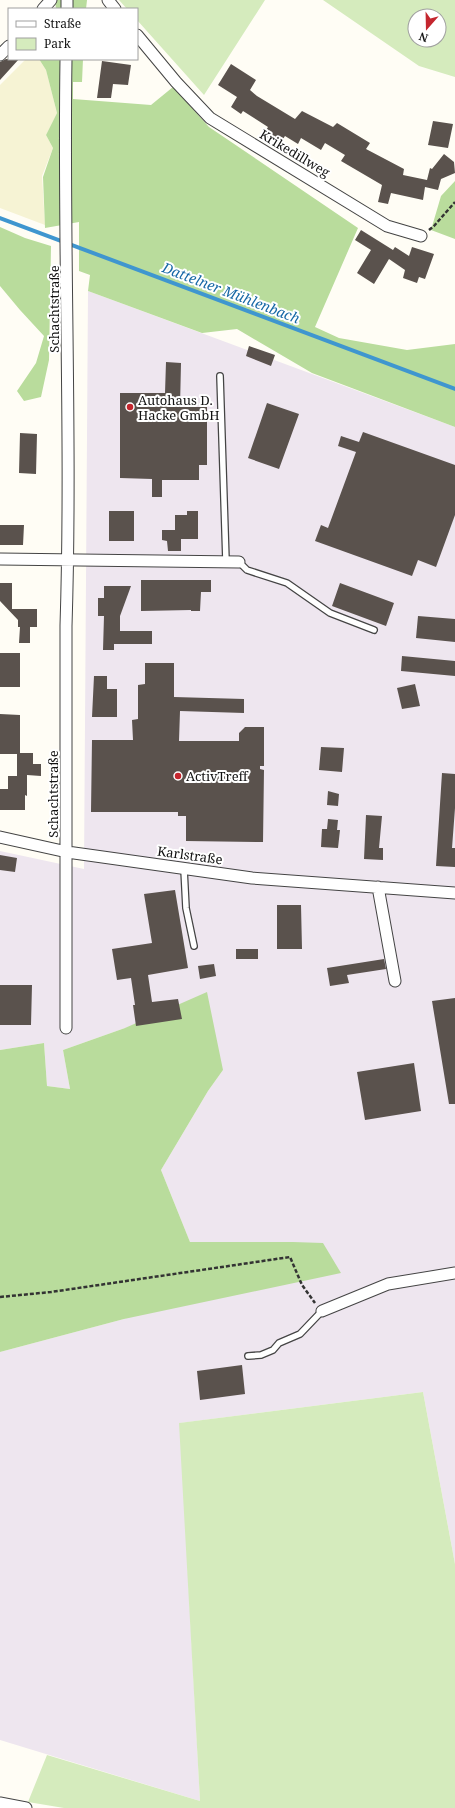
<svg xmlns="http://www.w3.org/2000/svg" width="455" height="1808" font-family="'Noto Serif',serif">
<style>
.industrial{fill:#eee6ef}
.farmland{fill:#f6f3d4}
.green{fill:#d5ebbd;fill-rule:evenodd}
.forest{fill:#b9dc9c}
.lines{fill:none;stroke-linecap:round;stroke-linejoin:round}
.stream{stroke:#3f96cf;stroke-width:4}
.building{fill:#5a524d}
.lane-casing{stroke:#444;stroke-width:8}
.street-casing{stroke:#444;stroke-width:13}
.path{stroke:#333;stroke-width:2.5;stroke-dasharray:4 2;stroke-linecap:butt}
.lane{stroke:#fff;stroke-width:5.5}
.street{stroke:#fff;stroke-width:11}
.poi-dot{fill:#c4262e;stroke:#fff;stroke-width:1.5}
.labels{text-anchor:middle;stroke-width:4;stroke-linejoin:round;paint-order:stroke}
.street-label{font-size:13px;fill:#111;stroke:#fff}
.poi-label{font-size:13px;fill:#111;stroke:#fff;text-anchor:start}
.water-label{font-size:14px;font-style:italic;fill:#1768a6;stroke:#fff}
</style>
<rect width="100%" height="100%" fill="#fffdf5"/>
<path class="industrial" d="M 88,291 L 455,427 L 455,1564 L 423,1392 L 180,1423 L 200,1801 L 0,1740 L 0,1352 L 124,1319 L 293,1242 L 190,1242 L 161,1170 L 208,1091 L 223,1070 L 125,1028 L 63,1050 L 70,1089 L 47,1086 L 44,1043 L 0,1050 L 0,851 L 84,869 Z"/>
<path class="farmland" d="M 26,59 L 39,59 L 46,70 L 57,113 L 46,135 L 53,148 L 42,176 L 45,225 L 0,208 L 0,85 Z"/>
<path class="green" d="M 119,0 L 265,0 L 204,95 L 137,20 L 137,9 L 127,9 Z
M 323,0 L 455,0 L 455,77 L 419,66 ZM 415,16 L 439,16 L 439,40 L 415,40 Z
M 423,1392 L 455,1564 L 455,1808 L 64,1808 L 28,1802 L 47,1755 L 200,1801 L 179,1423 Z"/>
<path class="forest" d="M 55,0 L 87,0 L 86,9 L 56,9 Z
M 39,59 L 83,59 L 82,82 L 73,82 L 73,99 L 151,105 L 173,87 L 209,127 L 358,228 L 315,327 L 339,338 L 407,350 L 455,344 L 455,427 L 312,373 L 237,329 L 202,333 L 88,291 L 90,275 L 79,271 L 79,222 L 45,228 L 43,177 L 53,148 L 46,135 L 57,113 L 46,70 Z
M 455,181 L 455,239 L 431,230 L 441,196 Z
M 0,227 L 25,238 L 51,246 L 49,360 L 41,397 L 24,401 L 17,391 L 36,363 L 44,336 L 20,310 L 0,286 Z
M 207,992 L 223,1070 L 208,1091 L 161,1170 L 190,1242 L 293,1242 L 323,1243 L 341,1273 L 124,1319 L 0,1352 L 0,1050 L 44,1043 L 47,1086 L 70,1089 L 63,1050 L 125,1028 Z"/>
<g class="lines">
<path class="stream" d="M 0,218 L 455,389"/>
</g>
<path class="building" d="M 6,59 L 19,59 L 0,80 L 0,62 Z
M 102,61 L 131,65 L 128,85 L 113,84 L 111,98 L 97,98 Z
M 231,64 L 256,80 L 250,90 L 257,96 L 295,119 L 302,111 L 333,127 L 337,123 L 370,143 L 366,149 L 404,169 L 403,175 L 427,180 L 430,168 L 432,169 L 444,154 L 454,162 L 455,173 L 441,179 L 438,190 L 425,187 L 423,200 L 391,193 L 388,204 L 378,202 L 382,185 L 341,161 L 345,155 L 325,143 L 321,150 L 301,138 L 298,144 L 285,136 L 279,145 L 263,135 L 268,127 L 243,111 L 241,114 L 231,107 L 237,97 L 218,85 Z
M 433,121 L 453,124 L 448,148 L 428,145 Z
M 361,230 L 393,250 L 395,247 L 409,256 L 412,247 L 434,254 L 425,279 L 419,277 L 417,283 L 403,278 L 405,270 L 389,259 L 374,284 L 357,273 L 371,250 L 355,240 Z
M 249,346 L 275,355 L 271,366 L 246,356 Z
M 166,362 L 181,363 L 180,407 L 207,407 L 207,465 L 199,465 L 199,480 L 162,480 L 162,497 L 152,497 L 152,479 L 120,478 L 120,393 L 165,393 Z
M 267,403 L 299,414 L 279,469 L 248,458 Z
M 363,432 L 455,465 L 455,515 L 436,567 L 418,560 L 412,576 L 315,541 L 321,525 L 328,528 L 356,452 L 338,446 L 341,436 L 359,442 Z
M 20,433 L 37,434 L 36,474 L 19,473 Z
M 109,511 L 134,511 L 134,541 L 109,541 Z
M 187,511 L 198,511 L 198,539 L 181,539 L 181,551 L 168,551 L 167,541 L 162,540 L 162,530 L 175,530 L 175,515 L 187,515 Z
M 0,525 L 24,525 L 23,545 L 0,545 Z
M 141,580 L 211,580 L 211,592 L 201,592 L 200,611 L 191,611 L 191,610 L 141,611 Z
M 0,583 L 12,583 L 12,609 L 37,609 L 37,627 L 30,627 L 30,643 L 19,643 L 20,627 L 18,627 L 18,620 L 0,601 Z
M 340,583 L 394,603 L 386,626 L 332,606 Z
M 104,586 L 131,586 L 120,616 L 120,631 L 152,631 L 152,644 L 114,644 L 114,650 L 103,650 L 104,616 L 98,616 L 98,598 L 104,598 Z
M 418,616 L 455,619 L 455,642 L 416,638 Z
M 0,653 L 20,653 L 20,687 L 0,687 Z
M 402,656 L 455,661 L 455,676 L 401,671 Z
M 145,663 L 174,663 L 174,697 L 244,699 L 244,713 L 180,711 L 179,741 L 239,741 L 239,733 L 245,727 L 264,727 L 264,766 L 260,766 L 260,769 L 264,770 L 263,842 L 186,841 L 186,816 L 178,816 L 178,812 L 91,812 L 92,740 L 133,740 L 132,720 L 138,719 L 138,685 L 145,684 Z
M 94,676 L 107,676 L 107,689 L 117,689 L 117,717 L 92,717 Z
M 415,684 L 420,706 L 402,709 L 397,688 Z
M 0,714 L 20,715 L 20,753 L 33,753 L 33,764 L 41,764 L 41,776 L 27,775 L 27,796 L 25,795 L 25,810 L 0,810 L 0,789 L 8,789 L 8,776 L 17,776 L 17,754 L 0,754 Z
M 321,747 L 344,748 L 342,772 L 319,770 Z
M 442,773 L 455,774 L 455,808 L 452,848 L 455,848 L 455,867 L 436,866 Z
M 328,791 L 339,794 L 338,806 L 327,805 Z
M 366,815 L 382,816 L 379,848 L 383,848 L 383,860 L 364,859 Z
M 328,819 L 338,820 L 337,830 L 340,830 L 338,848 L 321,847 L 322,829 L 327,829 Z
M 0,855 L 17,858 L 15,872 L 0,870 Z
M 175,890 L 188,968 L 148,975 L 152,1002 L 178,999 L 182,1019 L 136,1026 L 133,1005 L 135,1005 L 131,978 L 117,980 L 112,949 L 152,943 L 144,894 Z
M 277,905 L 301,905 L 302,949 L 277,949 Z
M 236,949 L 258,949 L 258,959 L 236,959 Z
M 384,959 L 386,969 L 347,975 L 349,983 L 330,986 L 327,968 Z
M 214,964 L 216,976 L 200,979 L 198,966 Z
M 0,985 L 32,985 L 31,1025 L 0,1025 Z
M 455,998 L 455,1104 L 449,1104 L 432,1001 Z
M 414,1063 L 421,1111 L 365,1120 L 357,1072 Z
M 242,1365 L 245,1394 L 200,1400 L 197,1371 Z"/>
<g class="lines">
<defs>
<path id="lane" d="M 220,376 L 226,561
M 239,562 L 247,570 L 287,583 L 330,613 L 374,630
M 184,869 L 186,908 L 194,946
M 248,1356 L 261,1355 L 273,1350 L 279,1343 L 300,1334 L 322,1311"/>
<path id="street" d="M 108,0 L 115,9
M 43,9 L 51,0
M 67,9 L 67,0
M 137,35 L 176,82 L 210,118 L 387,226 L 421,236
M 0,55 L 9,46
M 0,559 L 239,562
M 0,837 L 67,852 L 252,878 L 455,893
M 378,887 L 395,981
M 66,1028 L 66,626 C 72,437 63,248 66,59
M 322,1311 L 388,1284 L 455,1273
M 0,1803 L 26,1808"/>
</defs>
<use href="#lane" class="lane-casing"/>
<use href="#street" class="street-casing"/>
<path class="path" d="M 429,230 L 434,226 L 455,202
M 0,1297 L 51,1292 L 290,1257 L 302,1285 L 315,1303"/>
<use href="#lane" class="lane"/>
<use href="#street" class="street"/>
</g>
<g class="poi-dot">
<circle cx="130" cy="407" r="4"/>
<circle cx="178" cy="776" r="4"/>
</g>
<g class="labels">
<g class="street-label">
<text transform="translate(295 153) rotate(31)" y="5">Krikedillweg</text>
<text transform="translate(54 309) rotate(-90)" y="5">Schachtstraße</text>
<text transform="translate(53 794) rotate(-90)" y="5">Schachtstraße</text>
<text transform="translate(190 855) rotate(8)" y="5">Karlstraße</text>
</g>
<g class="poi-label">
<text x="138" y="405">Autohaus D.<tspan x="138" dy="15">Hacke GmbH</tspan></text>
<text x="186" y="781">ActivTreff</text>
</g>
<g class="water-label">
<text transform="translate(231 293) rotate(21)" y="5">Dattelner Mühlenbach</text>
</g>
</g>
<rect x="8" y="8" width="130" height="52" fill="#ffffff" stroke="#a0a0a0"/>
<rect x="16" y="21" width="20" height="6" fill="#ffffff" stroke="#a0a0a0"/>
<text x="44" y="28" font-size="12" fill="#111111">Straße</text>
<rect x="16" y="38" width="20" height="12" fill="#d5ebbd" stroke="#a0a0a0"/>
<text x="44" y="48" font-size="12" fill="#111111">Park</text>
<g transform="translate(427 28) rotate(200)"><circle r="19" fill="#ffffff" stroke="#a0a0a0"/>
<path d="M0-3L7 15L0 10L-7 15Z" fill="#c4262e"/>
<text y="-6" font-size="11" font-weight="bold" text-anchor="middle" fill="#111111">N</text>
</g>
</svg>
